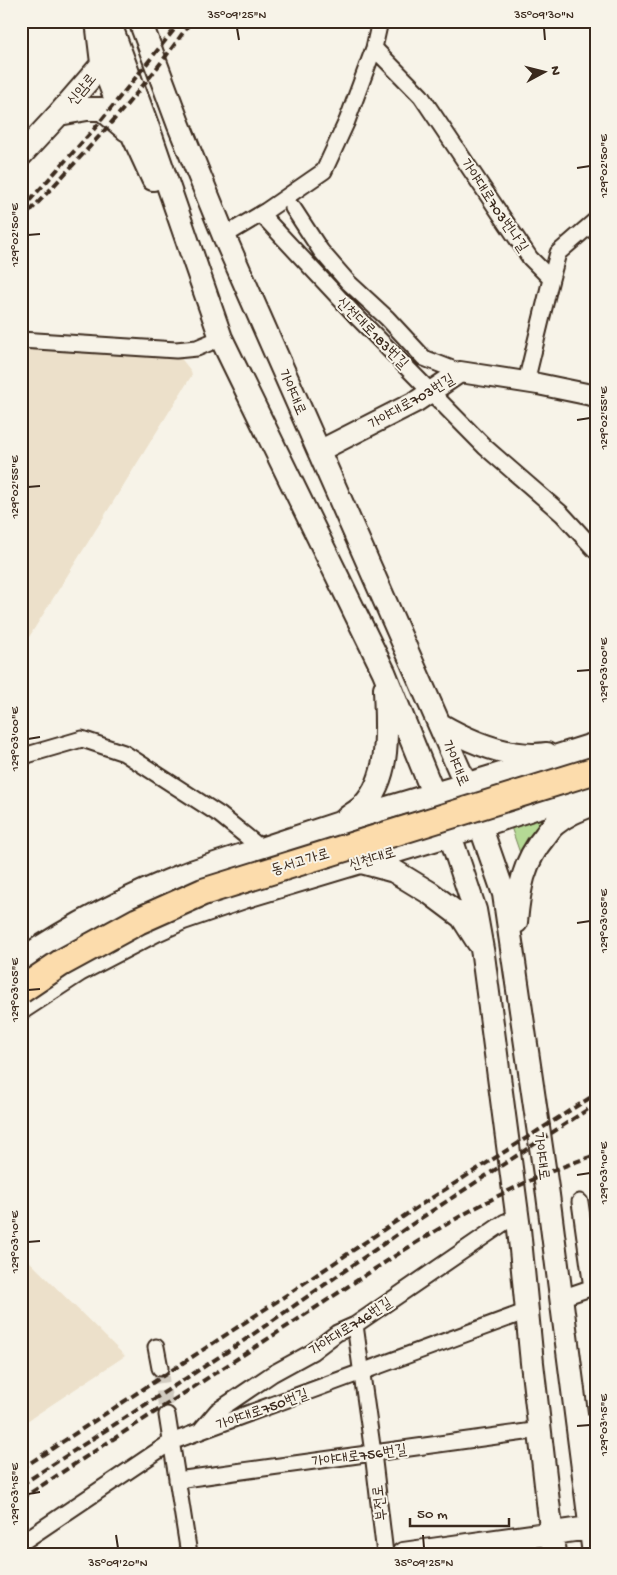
<svg xmlns="http://www.w3.org/2000/svg" width="617" height="1575" font-family="'Gochi Hand','Poor Story',sans-serif">
<style>
.built{fill:#ece0ca}
.green{fill:#b5da95;stroke:#78825a}
.lines{fill:none;stroke-linecap:round;stroke-linejoin:round}
.minor-tunnel{stroke:#d1cbc0;stroke-width:15;stroke-dasharray:15 8;stroke-linecap:butt}
.minor-casing{stroke:#3b2a1e;stroke-width:19}
.tertiary-casing{stroke:#3b2a1e;stroke-width:24}
.secondary-casing{stroke:#3b2a1e;stroke-width:26}
.minor{stroke:#f7f3e8;stroke-width:15}
.tertiary{stroke:#f7f3e8;stroke-width:20}
.secondary{stroke:#f7f3e8;stroke-width:22}
.rail{stroke:#3b2a1e;stroke-width:4;stroke-dasharray:8 4;stroke-linecap:butt}
.trunk-bridge-casing{stroke:#3b2a1e;stroke-width:30;stroke-linecap:butt}
.trunk-bridge{stroke:#fcdcac;stroke-width:26}
.ticks{fill:none;stroke:#3b2a1e;stroke-width:2}
.labels{text-anchor:middle;stroke-width:4;stroke-linejoin:round;paint-order:stroke}
.street-label{font-size:15px;fill:#3b2a1e;stroke:#f7f3e8}
.neatline{fill:none;stroke:#3b2a1e;stroke-width:2}
.ticks-label{font-size:12px;text-anchor:middle;fill:#3b2a1e}
</style>
<rect width="100%" height="100%" fill="#f7f3e8"/>
<filter id="ink" filterUnits="userSpaceOnUse"><feTurbulence type="fractalNoise" baseFrequency=".02" numOctaves="2"/><feDisplacementMap in="SourceGraphic" scale="10" xChannelSelector="R" yChannelSelector="G"/><feConvolveMatrix kernelMatrix="1 2 1 2 8 2 1 2 1" color-interpolation-filters="sRGB"/></filter>
<g filter="url(#ink)">
<path class="built" d="M 21,344 L 176,352 L 191,371 L 192,375 L 21,650 Z
M 21,1253 L 125,1356 L 21,1425 Z"/>
<path class="green" d="M 553,812 L 521,856 L 511,827 Z"/>
<g class="lines">
<path class="minor-tunnel" d="M 160,1368 L 167,1415"/>
<defs>
<path id="minor" d="M 374,48 L 421,96 L 530,258 L 551,279 L 526,382
M 293,208 L 321,251 L 348,282 L 387,318 L 424,358 L 460,372
M 261,214 L 356,316 L 485,447 L 562,514 L 596,551
M 224,236 L 266,211 L 324,171 L 347,121 L 374,48 L 380,21
M 551,279 L 558,253 L 596,220
M 21,340 L 176,350 L 197,348 L 221,338
M 21,760 L 27,755 L 82,739 L 124,753 L 220,815 L 262,849
M 580,1202 L 592,1288
M 561,1298 L 596,1286
M 355,1325 L 373,1453 L 385,1554
M 156,1347 L 160,1368
M 167,1415 L 189,1554
M 578,1425 L 596,1422
M 200,1431 L 217,1411 L 232,1401 L 272,1374 L 312,1352 L 337,1333 L 355,1325 L 505,1222
M 177,1480 L 540,1430
M 21,1543 L 171,1442 L 522,1313"/>
<path id="tertiary" d="M 319,451 L 417,401 L 460,372 L 538,384 L 596,396"/>
<path id="secondary" d="M 97,21 L 102,63 L 113,92 L 153,179
M 109,21 L 151,136 L 221,338 L 384,672 L 450,835 L 475,910 L 483,955 L 519,1229 L 532,1363 L 554,1554
M 140,21 L 178,123 L 224,236 L 466,785 L 504,894 L 548,1195 L 594,1554
M 59,114 L 87,109 L 102,109 L 127,130
M 21,155 L 59,114 L 111,54
M 439,724 C 470,742 511,759 547,754
M 347,818 C 352,814 358,811 363,806 C 392,776 386,727 385,688
M 361,862 L 394,871 L 430,893 L 462,917 L 478,942
M 516,922 C 519,889 523,862 545,836 C 548,832 551,827 555,824 C 567,814 581,809 596,803
M 21,960 C 74,924 131,895 191,872 L 370,813 L 488,778 L 596,744
M 21,1008 L 79,970 L 154,931 L 183,918 L 244,897 L 480,826 L 532,809 L 596,790
M 403,1554 L 596,1527"/>
</defs>
<use href="#minor" class="minor-casing"/>
<use href="#tertiary" class="tertiary-casing"/>
<use href="#secondary" class="secondary-casing"/>
<use href="#minor" class="minor"/>
<use href="#tertiary" class="tertiary"/>
<use href="#secondary" class="secondary"/>
<path class="rail" d="M 21,210 L 95,128 L 181,21
M 21,221 C 80,157 142,94 191,21
M 21,1469 L 279,1300 L 422,1204 L 596,1094
M 21,1485 L 236,1346 L 418,1220 L 596,1104
M 21,1499 C 116,1437 211,1376 306,1314 C 398,1254 490,1189 596,1155"/>
<defs>
<path id="trunk-bridge" d="M 21,990 L 61,963 L 138,921 L 203,892 L 596,770"/>
</defs>
<use href="#trunk-bridge" class="trunk-bridge-casing"/>
<use href="#trunk-bridge" class="trunk-bridge"/>
</g>
</g>
<path class="ticks" d="M 237,28 L 239,40M 544,28 L 545,40M 577,168 L 590,166M 28,235 L 40,234M 577,420 L 590,418M 28,487 L 40,486M 577,671 L 590,670M 28,739 L 40,737M 577,923 L 590,921M 28,990 L 40,989M 577,1175 L 590,1173M 28,1242 L 40,1241M 577,1426 L 590,1425M 28,1494 L 40,1492M 116,1535 L 118,1548M 423,1535 L 424,1548"/>
<g class="labels">
<g class="street-label">
<text transform="translate(81 89) rotate(-50)" y="5">신암로</text>
<text transform="translate(495 205) rotate(56)" y="5">가야대로703번나길</text>
<text transform="translate(373 332) rotate(45)" y="5">신천대로183번길</text>
<text transform="translate(293 392) rotate(66)" y="5">가야대로</text>
<text transform="translate(411 401) rotate(-30)" y="5">가야대로703번길</text>
<text transform="translate(456 763) rotate(67)" y="5">가야대로</text>
<text transform="translate(372 858) rotate(-17)" y="5">신천대로</text>
<text transform="translate(300 861) rotate(-17)" y="5">동서고가로</text>
<text transform="translate(542 1156) rotate(82)" y="5">가야대로</text>
<text transform="translate(350 1326) rotate(-33)" y="5">가야대로746번길</text>
<text transform="translate(262 1409) rotate(-20)" y="5">가야대로750번길</text>
<text transform="translate(359 1455) rotate(-8)" y="5">가야대로756번길</text>
<text transform="translate(379 1503) rotate(-97)" y="5">부전로</text>
</g>
</g>
<rect width="617" height="1575" fill="none" stroke="#f7f3e8" stroke-width="55"/>
<g transform="translate(544 72) rotate(83)" stroke="#f7f3e8" stroke-width="4" paint-order="stroke">
<path d="M0-4L9 19L0 12L-9 19Z" fill="#3b2a1e"/>
<text y="-8" font-size="14" font-weight="bold" text-anchor="middle" fill="#3b2a1e">N</text>
</g>
<path d="M410 1518v8h99v-8" fill="none" stroke="#3b2a1e" stroke-width="2.5"/>
<text x="417" y="1518" font-size="15" fill="#3b2a1e" stroke="#f7f3e8" stroke-width="4" paint-order="stroke">50 m</text>
<rect x="28" y="28" width="562" height="1520" class="neatline"/>
<g class="ticks-label">
<text x="237" y="18">35°09'25"N</text>
<text x="544" y="18">35°09'30"N</text>
<text transform="translate(603 166) rotate(-90)" y="4">129°02'50"E</text>
<text transform="translate(14 235) rotate(-90)" y="4">129°02'50"E</text>
<text transform="translate(603 418) rotate(-90)" y="4">129°02'55"E</text>
<text transform="translate(14 487) rotate(-90)" y="4">129°02'55"E</text>
<text transform="translate(603 670) rotate(-90)" y="4">129°03'00"E</text>
<text transform="translate(14 739) rotate(-90)" y="4">129°03'00"E</text>
<text transform="translate(603 921) rotate(-90)" y="4">129°03'05"E</text>
<text transform="translate(14 990) rotate(-90)" y="4">129°03'05"E</text>
<text transform="translate(603 1173) rotate(-90)" y="4">129°03'10"E</text>
<text transform="translate(14 1242) rotate(-90)" y="4">129°03'10"E</text>
<text transform="translate(603 1425) rotate(-90)" y="4">129°03'15"E</text>
<text transform="translate(14 1494) rotate(-90)" y="4">129°03'15"E</text>
<text x="118" y="1566">35°09'20"N</text>
<text x="424" y="1566">35°09'25"N</text>
</g>
</svg>
